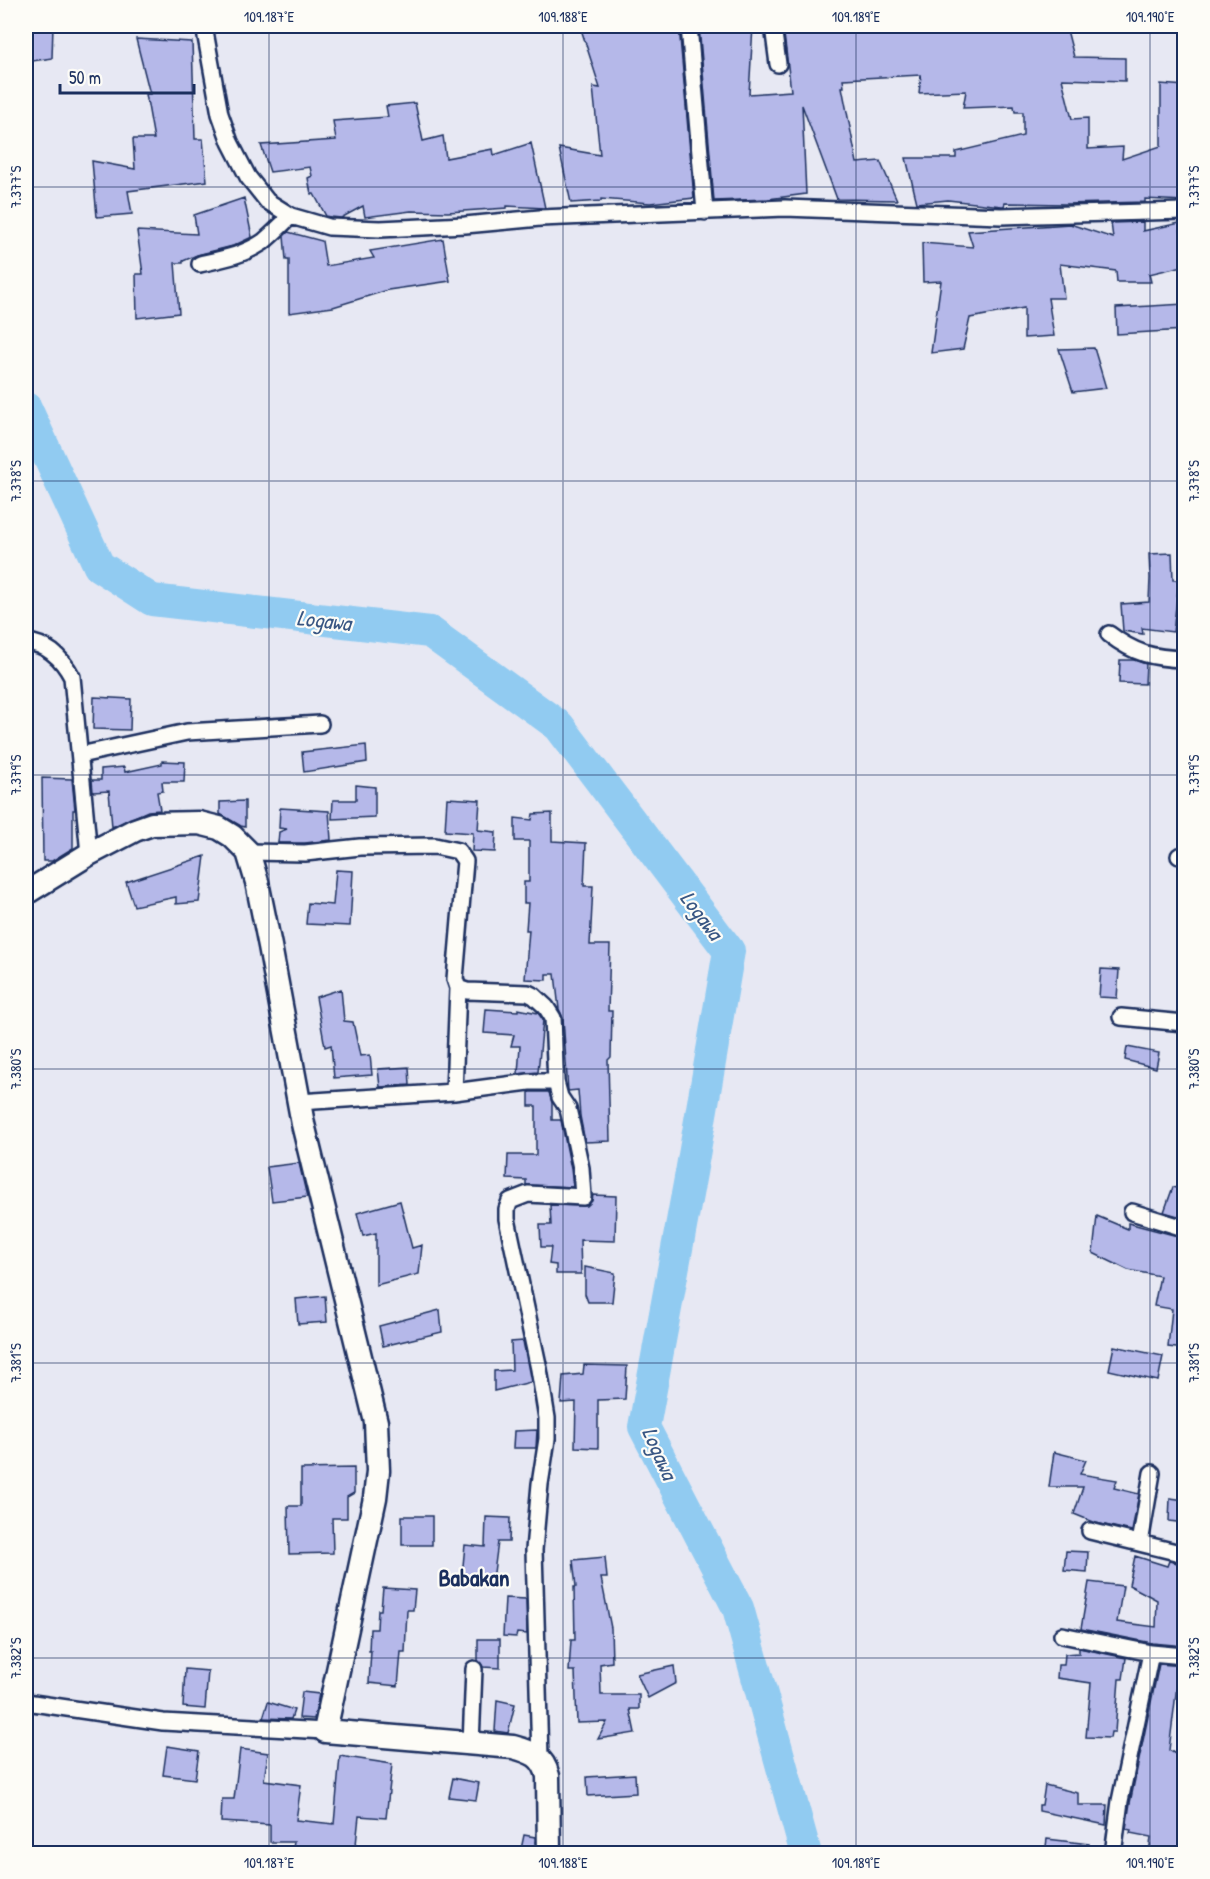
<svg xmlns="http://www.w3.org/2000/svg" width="1210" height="1879" font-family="'Patrick Hand',sans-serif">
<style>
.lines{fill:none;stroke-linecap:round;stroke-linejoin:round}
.river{stroke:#91cbf1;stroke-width:32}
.building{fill:#b5b8e9;stroke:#1b2f5e;stroke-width:1.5}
.minor-casing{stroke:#1b2f5e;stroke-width:20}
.secondary-casing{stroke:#1b2f5e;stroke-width:27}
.minor{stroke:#fdfcf7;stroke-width:15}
.secondary{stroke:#fdfcf7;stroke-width:22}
.ticks{fill:none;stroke:#1b2f5e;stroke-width:1.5;stroke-opacity:0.45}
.labels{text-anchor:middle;stroke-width:4.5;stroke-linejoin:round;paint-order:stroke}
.water-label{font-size:22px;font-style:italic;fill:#385683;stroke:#fdfcf7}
.quarter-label{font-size:24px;font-weight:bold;fill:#1b2f5e;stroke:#fdfcf7}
.neatline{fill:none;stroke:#1b2f5e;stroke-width:2}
.ticks-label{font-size:15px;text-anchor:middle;fill:#1b2f5e}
</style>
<rect width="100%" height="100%" fill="#e7e8f3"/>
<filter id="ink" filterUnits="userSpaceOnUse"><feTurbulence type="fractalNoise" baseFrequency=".0167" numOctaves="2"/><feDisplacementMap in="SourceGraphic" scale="12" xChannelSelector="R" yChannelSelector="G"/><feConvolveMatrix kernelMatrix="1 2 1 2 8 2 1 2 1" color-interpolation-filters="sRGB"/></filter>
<g filter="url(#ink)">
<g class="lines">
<path class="river" d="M 26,408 L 99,566 L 152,600 L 430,632 L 559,726 L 729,951 L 691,1173 L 644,1427 L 738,1608 L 806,1854"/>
</g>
<path class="building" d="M 26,26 L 53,26 L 52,58 L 26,62 Z
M 580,26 L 679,26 L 694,198 L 650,203 L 601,199 L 601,201 L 571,203 L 559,148 L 600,155 L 593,87 L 600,88 Z
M 699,26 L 753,26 L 749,94 L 791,91 L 783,26 L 1066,26 L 1074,57 L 1125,58 L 1125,81 L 1062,79 L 1072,119 L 1088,118 L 1088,149 L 1123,147 L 1122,159 L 1161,146 L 1161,84 L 1185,86 L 1185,201 L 1145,199 L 1145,202 L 1065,204 L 1005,203 L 1004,206 L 1002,206 L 948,200 L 917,203 L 906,158 L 956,158 L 956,152 L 1023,136 L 1023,112 L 1015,112 L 1014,106 L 963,108 L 966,91 L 919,93 L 921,75 L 843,79 L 844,87 L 842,87 L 857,163 L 880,161 L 897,200 L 837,199 L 802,105 L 806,194 L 768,199 L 714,201 Z
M 136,39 L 192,42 L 195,139 L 203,139 L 207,181 L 128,191 L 132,214 L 97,217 L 92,161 L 135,169 L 133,139 L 154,139 L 146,94 L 150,94 Z
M 415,103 L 423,141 L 443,136 L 446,158 L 493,149 L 494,155 L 531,143 L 545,208 L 507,206 L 507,208 L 448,212 L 411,211 L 365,217 L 363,206 L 341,218 L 331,217 L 326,216 L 314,194 L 311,194 L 308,178 L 312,176 L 310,167 L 270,172 L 261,145 L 336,140 L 333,121 L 388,117 L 386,106 Z
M 244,198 L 252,237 L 233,246 L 197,255 L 183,261 L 183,263 L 175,263 L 179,313 L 137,318 L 136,274 L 143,274 L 137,231 L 197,234 L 194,215 Z
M 1143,222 L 1143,231 L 1180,223 L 1183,266 L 1149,274 L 1151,282 L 1117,282 L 1116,271 L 1060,264 L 1064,298 L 1048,298 L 1054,336 L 1024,338 L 1024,308 L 970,318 L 963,349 L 931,353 L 941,281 L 923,282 L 922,243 L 973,247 L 968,231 L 1070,224 L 1113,238 L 1111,223 Z
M 288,232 L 322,241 L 326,266 L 374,258 L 370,251 L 443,239 L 450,281 L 388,290 L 333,307 L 289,313 L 289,260 L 286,260 L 284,236 Z
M 1185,304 L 1185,330 L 1117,334 L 1116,308 Z
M 1094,348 L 1106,388 L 1073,392 L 1059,349 Z
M 1172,553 L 1173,580 L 1179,580 L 1173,632 L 1142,628 L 1143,634 L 1123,631 L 1121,604 L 1149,602 L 1150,578 L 1149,554 Z
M 1120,660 L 1134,660 L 1146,664 L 1145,684 L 1119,683 Z
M 94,697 L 131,699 L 130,730 L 93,729 Z
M 366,745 L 367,762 L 304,772 L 302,752 Z
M 162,761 L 185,762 L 184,782 L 162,782 L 163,791 L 157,792 L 160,810 L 148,811 L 112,827 L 109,791 L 93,792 L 92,780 L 101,780 L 101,769 L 124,767 L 125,772 L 162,764 Z
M 42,778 L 72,779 L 75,810 L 73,810 L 73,848 L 52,861 L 43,861 Z
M 356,785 L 375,787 L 375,817 L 332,819 L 333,800 L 356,800 Z
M 447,798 L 480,800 L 478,830 L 496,832 L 495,852 L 472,851 L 473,833 L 445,831 Z
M 245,801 L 245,827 L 241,826 L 220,814 L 220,802 Z
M 280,808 L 329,811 L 331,840 L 305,843 L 278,843 L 279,832 L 287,829 L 279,828 Z
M 552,813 L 552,841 L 586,843 L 584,886 L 593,886 L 590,945 L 610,945 L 608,1011 L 612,1011 L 611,1057 L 608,1060 L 610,1141 L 585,1142 L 580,1116 L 578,1090 L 568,1091 L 563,1018 L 559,1009 L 555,974 L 546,974 L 546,980 L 525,979 L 529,930 L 526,930 L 528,903 L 524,903 L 524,882 L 529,882 L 529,841 L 515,841 L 515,818 L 532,820 L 533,814 Z
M 205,856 L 199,902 L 176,904 L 176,897 L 134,906 L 126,882 Z
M 336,870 L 353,871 L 350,926 L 306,924 L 308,903 L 333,905 Z
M 1101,969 L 1119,970 L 1117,998 L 1099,997 Z
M 341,989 L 344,1021 L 353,1022 L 360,1056 L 370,1055 L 372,1075 L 334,1078 L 331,1045 L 325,1047 L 316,997 Z
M 486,1009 L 518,1011 L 518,1009 L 538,1013 L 543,1020 L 538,1072 L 518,1074 L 520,1046 L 511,1046 L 514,1035 L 484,1033 Z
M 1127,1047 L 1159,1053 L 1156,1068 L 1125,1060 Z
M 409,1067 L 410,1085 L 380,1087 L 378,1069 Z
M 529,1092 L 549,1092 L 552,1103 L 552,1120 L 561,1120 L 571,1169 L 573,1187 L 526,1185 L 526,1180 L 507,1179 L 508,1155 L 536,1155 L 536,1106 L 529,1106 Z
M 299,1163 L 307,1197 L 272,1201 L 267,1167 Z
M 1173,1187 L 1185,1190 L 1185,1218 L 1164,1212 Z
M 593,1195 L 616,1196 L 615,1241 L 580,1240 L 581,1274 L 556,1274 L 556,1265 L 549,1264 L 551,1247 L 541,1247 L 540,1225 L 551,1225 L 550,1205 L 587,1206 L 592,1201 Z
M 400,1201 L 412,1248 L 422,1245 L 419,1274 L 376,1285 L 376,1233 L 363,1236 L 357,1213 Z
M 1097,1216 L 1128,1229 L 1128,1223 L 1185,1238 L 1185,1349 L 1168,1347 L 1172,1309 L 1154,1306 L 1160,1276 L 1128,1270 L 1093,1253 Z
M 585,1267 L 615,1273 L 612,1302 L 588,1302 L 585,1294 Z
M 325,1296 L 327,1322 L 298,1324 L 296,1299 Z
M 440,1310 L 442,1332 L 383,1346 L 379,1326 Z
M 523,1341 L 531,1382 L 494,1391 L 494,1371 L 512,1370 L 511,1342 Z
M 1114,1346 L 1163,1356 L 1158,1381 L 1109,1370 Z
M 584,1365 L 627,1366 L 625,1399 L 598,1400 L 598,1448 L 575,1447 L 576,1402 L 561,1403 L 563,1376 L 583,1374 Z
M 537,1430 L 536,1448 L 513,1448 L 514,1431 Z
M 1054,1452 L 1086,1460 L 1080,1474 L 1117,1480 L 1114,1488 L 1139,1494 L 1132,1531 L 1096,1523 L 1074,1514 L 1083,1487 L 1049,1487 Z
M 354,1468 L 354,1493 L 347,1497 L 347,1518 L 332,1518 L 333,1553 L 289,1554 L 288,1506 L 301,1506 L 301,1469 Z
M 1170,1498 L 1185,1500 L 1185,1523 L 1169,1521 Z
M 402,1516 L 432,1516 L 432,1545 L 402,1545 Z
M 486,1517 L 510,1518 L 509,1542 L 498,1542 L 493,1580 L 462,1576 L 465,1545 L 485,1547 Z
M 1066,1551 L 1088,1552 L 1087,1572 L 1064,1570 Z
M 1135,1556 L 1167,1566 L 1169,1561 L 1185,1565 L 1185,1646 L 1152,1643 L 1081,1629 L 1089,1582 L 1123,1586 L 1117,1622 L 1156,1627 L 1157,1600 L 1129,1585 Z
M 605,1557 L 607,1578 L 601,1578 L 611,1628 L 612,1662 L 600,1664 L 601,1695 L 639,1695 L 639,1709 L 630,1709 L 635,1733 L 598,1739 L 607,1722 L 577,1723 L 575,1671 L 569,1671 L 571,1640 L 575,1640 L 574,1587 L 576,1587 L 573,1560 Z
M 383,1588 L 415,1590 L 413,1610 L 407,1610 L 405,1652 L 401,1652 L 398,1686 L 369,1683 L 371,1651 L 369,1651 L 370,1629 L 377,1629 L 378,1610 L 381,1610 Z
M 505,1598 L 526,1599 L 527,1634 L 517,1633 L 516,1637 L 503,1636 Z
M 478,1639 L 500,1639 L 500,1668 L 483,1667 L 478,1660 Z
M 1079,1648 L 1126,1658 L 1123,1679 L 1119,1679 L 1115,1732 L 1111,1732 L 1110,1738 L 1086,1737 L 1091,1683 L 1057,1678 L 1058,1665 L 1064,1665 L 1065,1654 L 1079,1653 Z
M 1159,1664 L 1183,1666 L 1181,1686 L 1177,1685 L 1169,1750 L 1185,1760 L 1185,1854 L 1149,1854 L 1151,1837 L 1130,1833 L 1131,1830 L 1126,1829 L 1130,1803 Z
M 674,1666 L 676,1683 L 648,1698 L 637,1674 Z
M 185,1669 L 208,1671 L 205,1709 L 183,1707 Z
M 302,1692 L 319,1694 L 314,1719 L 299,1718 Z
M 497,1700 L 515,1704 L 508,1733 L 495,1731 Z
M 268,1702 L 294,1710 L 291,1719 L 263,1718 Z
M 167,1746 L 199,1751 L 195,1779 L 163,1775 Z
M 240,1749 L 268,1753 L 264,1780 L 301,1785 L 296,1820 L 334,1824 L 340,1756 L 392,1764 L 386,1818 L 359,1816 L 355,1854 L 293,1848 L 294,1842 L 270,1842 L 270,1825 L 221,1822 L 222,1799 L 234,1799 Z
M 635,1774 L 636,1793 L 588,1796 L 587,1777 Z
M 453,1778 L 479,1783 L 476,1800 L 449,1797 Z
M 1045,1785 L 1078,1793 L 1078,1805 L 1107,1805 L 1106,1825 L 1039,1811 L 1039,1805 L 1042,1805 Z
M 524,1835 L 535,1837 L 535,1854 L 520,1854 Z
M 1047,1839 L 1089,1844 L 1088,1854 L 1045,1854 Z"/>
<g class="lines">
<defs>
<path id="minor" d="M 204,26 L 220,114 L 230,142 L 248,177 L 267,201 L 291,216 L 329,227 L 380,229 L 465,225 L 540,218 L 785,208 L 1001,216 L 1184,211
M 689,26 L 705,212
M 773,26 L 778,64
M 200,264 C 222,259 244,255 263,242 C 273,234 281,225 291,216
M 1109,634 C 1135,654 1153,658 1184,659
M 26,642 C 48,644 62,658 72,677 L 89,854
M 80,755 L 187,732 L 320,724
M 248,852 L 305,853 L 360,847 L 435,846 L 458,851 L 465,861 L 455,979 L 458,988 L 467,991 L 528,993 L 534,996 L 546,1007 L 553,1018 L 556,1082 L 560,1097 L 568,1109 L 572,1126 L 581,1168 L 583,1197 L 528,1194 L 510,1201 L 507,1209 L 507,1219 L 539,1369 L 547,1418 L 547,1439 L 540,1484 L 534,1550 L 540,1758
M 1179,856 L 1184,856
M 1121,1017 L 1184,1023
M 454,1092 L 458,988
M 299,1102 L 454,1092 L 529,1082 L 556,1082
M 1132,1212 L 1184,1228
M 1090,1531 L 1184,1554
M 1140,1543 L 1152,1473
M 1062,1635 L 1151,1653 L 1184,1656
M 26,1702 L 163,1722 L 325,1731
M 471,1744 L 474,1669
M 1113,1854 L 1120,1801 L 1151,1653"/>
<path id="secondary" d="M 26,893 L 89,854 L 135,830 L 152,824 L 199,823 L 219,828 L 232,836 L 248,852 L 257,882 L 270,946 L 303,1124 L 376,1422 L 378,1471 L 375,1498 L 325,1731 L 513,1747 C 532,1752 543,1756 548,1776 L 549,1854"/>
</defs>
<use href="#minor" class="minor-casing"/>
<use href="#secondary" class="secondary-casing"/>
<use href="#minor" class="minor"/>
<use href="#secondary" class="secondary"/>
</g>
</g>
<path class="ticks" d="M 269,26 L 269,1854M 563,26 L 563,1854M 856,26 L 856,1854M 1150,26 L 1150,1854M 26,187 L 1184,187M 26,481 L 1184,481M 26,775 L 1184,775M 26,1069 L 1184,1069M 26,1363 L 1184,1363M 26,1658 L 1184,1658"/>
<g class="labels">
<g class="water-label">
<text transform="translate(324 620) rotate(6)" y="8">Logawa</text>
<text transform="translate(702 915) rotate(53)" y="8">Logawa</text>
<text transform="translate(660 1453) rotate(66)" y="8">Logawa</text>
</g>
<g class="quarter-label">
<text x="474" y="1586">Babakan</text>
</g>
</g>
<rect width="1210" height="1879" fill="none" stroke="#fdfcf7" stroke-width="66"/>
<path d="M60 84v9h134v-9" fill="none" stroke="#1b2f5e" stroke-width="3"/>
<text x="69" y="84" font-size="18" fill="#1b2f5e" stroke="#fdfcf7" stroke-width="4.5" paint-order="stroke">50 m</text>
<rect x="33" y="33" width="1144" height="1813" class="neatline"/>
<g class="ticks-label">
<text x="269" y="22">109.187°E</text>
<text x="563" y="22">109.188°E</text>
<text x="856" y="22">109.189°E</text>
<text x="1150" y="22">109.190°E</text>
<text transform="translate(16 187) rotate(-90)" y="5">7.377°S</text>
<text transform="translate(1194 187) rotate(-90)" y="5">7.377°S</text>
<text transform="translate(16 481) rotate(-90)" y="5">7.378°S</text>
<text transform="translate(1194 481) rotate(-90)" y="5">7.378°S</text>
<text transform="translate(16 775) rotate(-90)" y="5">7.379°S</text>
<text transform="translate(1194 775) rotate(-90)" y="5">7.379°S</text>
<text transform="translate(16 1069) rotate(-90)" y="5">7.380°S</text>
<text transform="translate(1194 1069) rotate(-90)" y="5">7.380°S</text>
<text transform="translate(16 1363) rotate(-90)" y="5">7.381°S</text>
<text transform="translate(1194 1363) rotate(-90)" y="5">7.381°S</text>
<text transform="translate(16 1658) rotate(-90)" y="5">7.382°S</text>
<text transform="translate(1194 1658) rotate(-90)" y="5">7.382°S</text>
<text x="269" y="1868">109.187°E</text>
<text x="563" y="1868">109.188°E</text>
<text x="856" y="1868">109.189°E</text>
<text x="1150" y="1868">109.190°E</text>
</g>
</svg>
